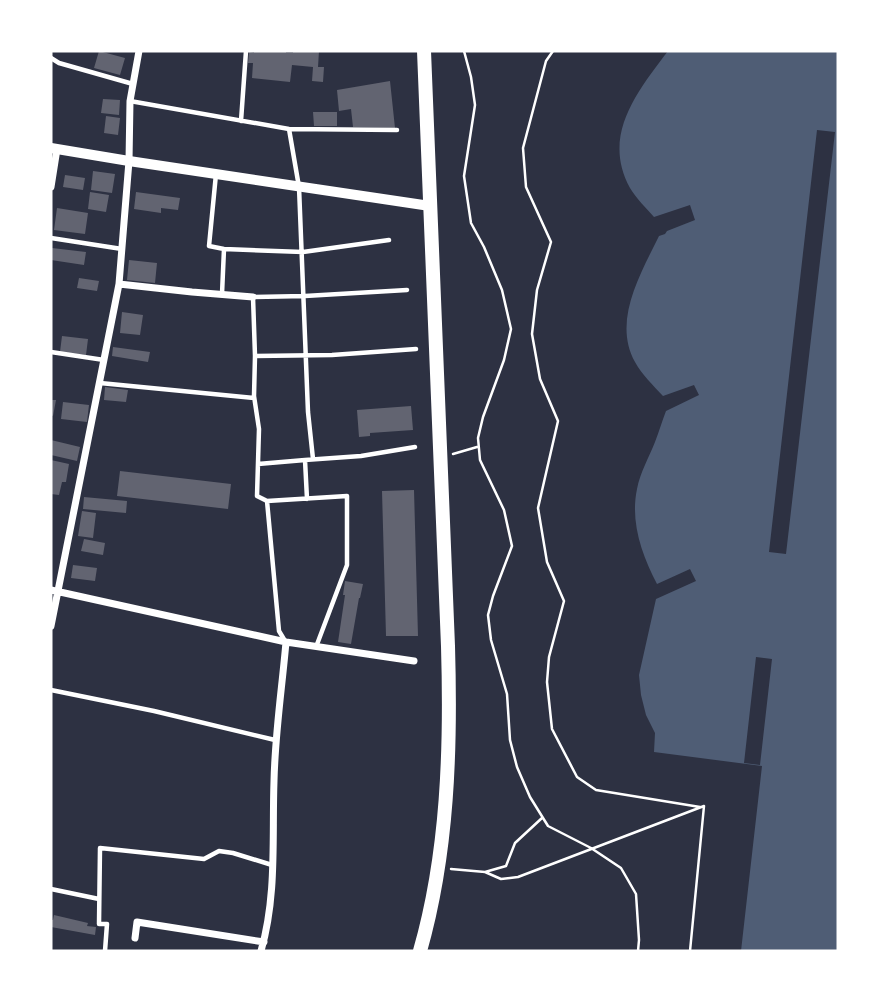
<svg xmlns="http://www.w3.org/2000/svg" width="889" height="1002" font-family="'PT Serif',serif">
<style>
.water{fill:#4f5d75}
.pier{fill:#2d3142}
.building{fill:#626471}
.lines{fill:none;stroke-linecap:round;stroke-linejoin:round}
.path{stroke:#fff;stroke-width:2.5}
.service{stroke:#fff;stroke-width:4.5}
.minor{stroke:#fff;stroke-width:7}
.tertiary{stroke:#fff;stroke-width:10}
.trunk{stroke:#fff;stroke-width:14}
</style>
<rect width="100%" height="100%" fill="#2d3142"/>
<path class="water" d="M 668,51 L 838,51 L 838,951 L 741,951 L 762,766 L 654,752 L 655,733 L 646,715 L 641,695 L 639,675 L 656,599 L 696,581 L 690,569 L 657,584 C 642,555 630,522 637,489 C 640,473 649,457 655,442 C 659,432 662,421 666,411 L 699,395 L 694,385 L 663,396 C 653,385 642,375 635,362 C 612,321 641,273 659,236 L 665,234 L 667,231 L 695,220 L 690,205 L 654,217 C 646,208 636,198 630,188 C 601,135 638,91 668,51 Z"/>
<path class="pier" d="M 817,130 L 835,132 L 786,554 L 769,552 Z
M 756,657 L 772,659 L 760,765 L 744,763 Z"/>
<path class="building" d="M 99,51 L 125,58 L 120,75 L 94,68 Z
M 254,51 L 286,51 L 286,53 L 293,53 L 293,51 L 319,51 L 318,67 L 324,67 L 323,82 L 312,81 L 313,67 L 292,65 L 290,82 L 252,78 L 253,63 L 248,63 L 249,52 L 254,53 Z
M 390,81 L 395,128 L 353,127 L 351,109 L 339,111 L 337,90 Z
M 103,99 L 120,100 L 119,115 L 101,113 Z
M 313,112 L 337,112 L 337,126 L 314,126 Z
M 106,116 L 120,118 L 118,135 L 104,133 Z
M 93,171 L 115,174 L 112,193 L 91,190 Z
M 65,175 L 85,178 L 83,190 L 63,187 Z
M 90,192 L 109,195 L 106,212 L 88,209 Z
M 136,192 L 180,198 L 178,210 L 161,208 L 161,213 L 134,209 Z
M 57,208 L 88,213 L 85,234 L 54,230 Z
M 52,248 L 86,252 L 84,265 L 51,260 Z
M 129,260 L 157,263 L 155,283 L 127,280 Z
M 79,278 L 99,281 L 97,291 L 77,288 Z
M 122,312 L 143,315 L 140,335 L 120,333 Z
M 62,336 L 88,339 L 86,355 L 60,352 Z
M 113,347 L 150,352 L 148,362 L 112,356 Z
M 105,387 L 128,390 L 126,402 L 104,400 Z
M 51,400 L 56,400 L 53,416 L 51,415 Z
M 63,402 L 89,405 L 87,422 L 61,419 Z
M 411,406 L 413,430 L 370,433 L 370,436 L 359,437 L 357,410 Z
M 51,440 L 80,447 L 77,461 L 51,455 Z
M 51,460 L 69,464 L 66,482 L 62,482 L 59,495 L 51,494 Z
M 120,471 L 231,484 L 228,509 L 117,496 Z
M 414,490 L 418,636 L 386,636 L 382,491 Z
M 84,497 L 127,501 L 126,513 L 83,509 Z
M 82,511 L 96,513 L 93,538 L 78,536 Z
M 84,539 L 105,543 L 103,555 L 81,551 Z
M 73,565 L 97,568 L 95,581 L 71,578 Z
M 345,581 L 363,584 L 360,598 L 359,598 L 351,644 L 338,642 L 345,595 L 343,595 Z
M 54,915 L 88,923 L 87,926 L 96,927 L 95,935 L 51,927 L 51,920 L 53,920 Z"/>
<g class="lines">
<path class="path" d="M 464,51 L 471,77 L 475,105 L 464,176 L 471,223 L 484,247 L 502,290 L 511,329 L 504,360 L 483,417 L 478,438 L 480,460 L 504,510 L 512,546 L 493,596 L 488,615 L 491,640 L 507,694 L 510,740 L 517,767 L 530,797 L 548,826 L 591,848 L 621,868 L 636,894 L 639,940 L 638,951
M 553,51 L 546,61 L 523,148 L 526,187 L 551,242 L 537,290 L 532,334 L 540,379 L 558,421 L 538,508 L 547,562 L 564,601 L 549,657 L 547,682 L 552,729 L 577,777 L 596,790 L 700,807
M 453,454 L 477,447
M 451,869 L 485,872 L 506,866 L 515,843 L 542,818
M 485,872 L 501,879 L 518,877 L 704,806 L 690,951"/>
<path class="service" d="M 51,58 L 59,63 L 133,84
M 130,101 L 289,129 L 397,130
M 241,121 L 246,51
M 289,129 L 299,187 L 308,412 L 313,459
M 216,174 L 209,246 L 224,249 L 303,252 L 389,240
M 51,238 L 122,249
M 222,294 L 224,249
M 51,352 L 104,360
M 255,356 L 332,355 L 416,349
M 100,383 L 254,398
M 258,464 L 305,460
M 307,499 L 305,460 L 361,456 L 415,447
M 267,501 L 347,496 L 347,565 L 316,647
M 285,641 L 279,631 L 267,501 L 257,496 L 259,429 L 254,396 L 255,356 L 253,297 L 305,296 L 407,290
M 51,690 L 154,711 L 275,740
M 51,889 L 99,899
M 105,951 L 107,924 L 99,924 L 100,848 L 204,859 L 219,851 L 233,853 L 272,865"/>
<path class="minor" d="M 51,187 L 57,149
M 119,284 L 192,292 L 253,297
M 51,590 L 286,642 L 414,661
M 51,626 L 119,284 L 129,161 L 130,101 L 139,51
M 135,938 L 137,922 L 264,942
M 261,951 C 277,896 272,838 274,781 C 275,734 282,688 286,642"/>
<path class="tertiary" d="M 51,148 L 129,161 L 430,206"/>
<path class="trunk" d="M 420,951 C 448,853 451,748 448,646 L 424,51"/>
</g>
<rect width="889" height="1002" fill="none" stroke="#ffffff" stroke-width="105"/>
</svg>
